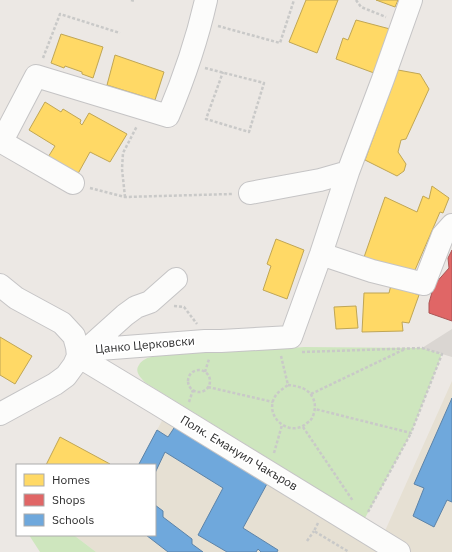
<svg xmlns="http://www.w3.org/2000/svg" width="452" height="552" font-family="'IBM Plex Sans',sans-serif">
<style>
.education{fill:#e6e0d3}
.green{fill:#cee6be}
.plaza{fill:#dad6d2}
.homes{fill:#ffd966;stroke:#c0a655}
.shops{fill:#e06666;stroke:#ab5555}
.schools{fill:#6fa8dc;stroke:#5c83a8}
.lines{fill:none;stroke-linecap:round;stroke-linejoin:round}
.minor-casing{stroke:#c5c4c5;stroke-width:24}
.path{stroke:#c9c9c8;stroke-width:2.5;stroke-dasharray:3 2;stroke-linecap:butt}
.minor{stroke:#fcfcfb;stroke-width:22}
.labels{text-anchor:middle;stroke-width:4;stroke-linejoin:round;paint-order:stroke}
.street-label{font-size:12px;fill:#2e2e2e;stroke:#fff}
</style>
<rect width="100%" height="100%" fill="#ece8e4"/>
<path class="education" d="M 452,381 L 452,552 L 96,552 L 75,536 L 75,535 L 155,535 L 155,465 L 138,465 L 164,417 L 276,486 L 376,551 Z"/>
<path class="green" d="M 304,347 L 422,348 L 442,354 L 411,433 L 365,518 L 146,383 C 141,378 134,372 139,365 C 141,361 146,358 151,357 C 166,354 182,354 197,353 C 233,350 268,350 304,347 Z
M 29,535 L 75,535 L 75,536 L 96,552 L 40,552 Z"/>
<path class="plaza" d="M 452,329 L 452,357 L 422,348 Z"/>
<path class="homes" d="M 306,0 L 338,0 L 317,53 L 289,42 Z
M 376,0 L 398,0 L 395,7 Z
M 356,20 L 390,29 L 374,73 L 336,59 L 343,38 L 348,40 Z
M 61,34 L 103,47 L 93,78 L 82,74 L 82,72 L 65,66 L 64,68 L 51,63 Z
M 115,55 L 164,72 L 155,100 L 107,85 Z
M 398,70 L 420,74 L 429,89 L 406,139 L 401,140 L 398,152 L 406,164 L 404,171 L 397,176 L 365,160 Z
M 45,102 L 61,112 L 63,109 L 81,120 L 80,123 L 82,125 L 89,113 L 127,134 L 110,162 L 90,152 L 75,179 L 45,162 L 55,146 L 29,130 Z
M 432,186 L 449,198 L 443,213 L 440,212 L 412,277 L 362,263 L 385,197 L 417,212 L 423,196 L 429,199 Z
M 276,239 L 304,250 L 287,299 L 263,290 L 271,266 L 267,264 Z
M 391,285 L 419,295 L 409,323 L 402,322 L 403,331 L 362,332 L 364,293 L 389,293 Z
M 356,306 L 358,328 L 336,329 L 334,307 Z
M 0,337 L 32,356 L 15,384 L 0,375 Z
M 60,437 L 110,464 L 109,465 L 46,465 Z"/>
<path class="shops" d="M 452,250 L 452,321 L 429,313 L 429,303 L 434,285 L 449,268 L 448,258 Z"/>
<path class="schools" d="M 452,398 L 452,502 L 447,500 L 434,527 L 413,516 L 424,488 L 414,484 Z
M 176,425 L 268,482 L 243,528 L 278,550 L 277,552 L 261,552 L 258,549 L 256,552 L 227,552 L 198,535 L 223,488 L 165,452 L 155,473 L 155,465 L 141,465 L 139,464 L 157,430 L 168,437 Z
M 155,505 L 163,511 L 163,517 L 192,539 L 192,544 L 203,552 L 168,552 L 146,535 L 155,535 Z"/>
<g class="lines">
<defs>
<path id="minor" d="M 0,141 L 73,183
M 2,141 L 36,76 L 168,116 C 184,78 197,40 206,0
M 250,193 L 320,180 L 348,172
M 321,254 L 372,271 L 424,284 L 443,235 L 452,225
M 0,285 L 16,298 L 62,323 L 74,336 L 77,347 L 78,356
M 86,350 L 125,315 L 136,307 L 150,302 L 176,279
M 78,356 L 156,403 L 399,552
M 0,414 L 55,384 L 66,376 L 74,365 L 78,356 L 86,350 L 205,341 L 221,341 L 291,337 L 321,254 L 348,172 L 383,79 L 411,0"/>
</defs>
<use href="#minor" class="minor-casing"/>
<path class="path" d="M 131,0 L 135,1 L 135,0
M 356,0 L 361,7 L 386,17
M 218,26 L 280,43 L 294,0
M 43,58 L 60,14 L 120,33
M 205,68 L 264,83 L 249,132 L 206,119 L 223,72
M 90,188 L 125,197 L 232,194
M 125,197 L 122,169 L 123,153 L 137,126
M 174,306 L 184,307 L 197,324
M 302,352 L 422,348 L 442,354 L 411,433 L 315,409
M 281,356 L 288,385
M188 381a11 11 0 1 1 22 0a11 11 0 1 1-22 0Z
M 205,372 L 209,359
M 288,385 C 298,386 308,388 313,398 C 316,405 315,410 313,416 C 312,419 310,421 307,423 C 289,439 262,415 276,395 C 279,391 284,388 288,385 Z
M 208,387 L 273,402
M 311,394 L 405,349
M 189,402 L 193,390
M 303,427 L 353,501
M 274,453 L 282,425
M 368,512 L 411,433
M 318,523 L 314,531 L 349,552
M 307,541 L 314,531"/>
<use href="#minor" class="minor"/>
</g>
<g class="labels">
<g class="street-label">
<text transform="translate(145 345) rotate(-5)" y="4">Цанко Церковски</text>
<text transform="translate(239 453) rotate(31)" y="4">Полк. Емануил Чакъров</text>
</g>
</g>
<rect x="16" y="464" width="140" height="72" fill="#ffffff" stroke="#ababab"/>
<rect x="24" y="474" width="20" height="12" fill="#ffd966" stroke="#ababab"/>
<text x="52" y="484" font-size="12" fill="#2e2e2e">Homes</text>
<rect x="24" y="494" width="20" height="12" fill="#e06666" stroke="#ababab"/>
<text x="52" y="504" font-size="12" fill="#2e2e2e">Shops</text>
<rect x="24" y="514" width="20" height="12" fill="#6fa8dc" stroke="#ababab"/>
<text x="52" y="524" font-size="12" fill="#2e2e2e">Schools</text>
</svg>
